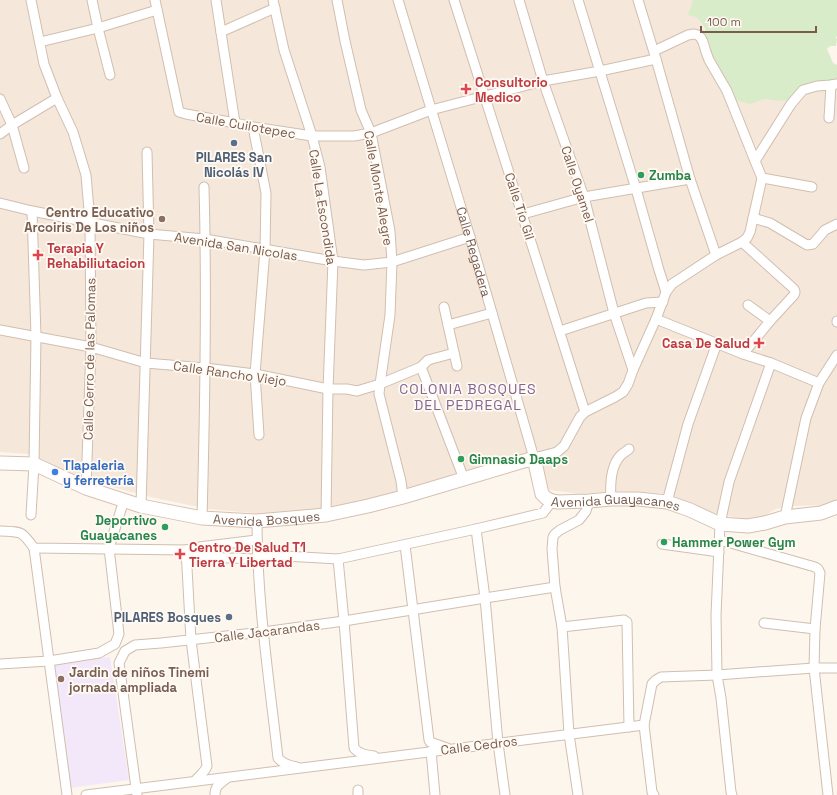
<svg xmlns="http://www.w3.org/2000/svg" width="837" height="795" font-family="'Space Grotesk',sans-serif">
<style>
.residential{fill:#f5e8da}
.education{fill:#f3e8fa}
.green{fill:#d8ecc9}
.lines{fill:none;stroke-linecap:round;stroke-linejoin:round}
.street-casing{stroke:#d1beb0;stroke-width:11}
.secondary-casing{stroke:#d6c0b0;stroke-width:15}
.street{stroke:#fff;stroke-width:9}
.secondary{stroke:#fff;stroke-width:13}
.health-dot{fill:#e0444e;stroke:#fffaf3;stroke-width:1.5}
.service-dot{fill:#5c6f8a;stroke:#fffaf3;stroke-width:1.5}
.leisure-dot{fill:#2e9e5b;stroke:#fffaf3;stroke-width:1.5}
.education-dot{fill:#8d6e63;stroke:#fffaf3;stroke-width:1.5}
.shop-dot{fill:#3f7fe0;stroke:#fffaf3;stroke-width:1.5}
.labels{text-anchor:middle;stroke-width:3.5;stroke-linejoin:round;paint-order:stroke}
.health-label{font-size:13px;font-weight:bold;fill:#be3a42;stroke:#fffaf3;text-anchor:start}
.street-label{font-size:13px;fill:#7a5c4d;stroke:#fffaf3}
.service-label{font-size:13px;font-weight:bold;fill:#4e5e75;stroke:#fffaf3}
.leisure-label{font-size:13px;font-weight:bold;fill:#27864d;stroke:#fffaf3;text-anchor:start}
.education-label{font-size:13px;font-weight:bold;fill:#785e54;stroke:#fffaf3;text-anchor:end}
.shop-label{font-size:13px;font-weight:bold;fill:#366cbe;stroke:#fffaf3;text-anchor:start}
.neighbourhood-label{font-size:14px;letter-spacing:1px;fill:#846695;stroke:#fffaf3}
</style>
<rect width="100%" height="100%" fill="#fdf6ec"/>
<path class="residential" d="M 0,0 L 694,0 L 714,61 L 734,99 L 748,94 L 837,80 L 837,501 L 831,505 L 792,506 L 776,509 L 755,521 L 713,513 L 662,493 L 616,491 L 580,494 L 549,490 L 538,449 L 407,489 L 339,507 L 263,514 L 208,509 L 146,496 L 79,478 L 28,454 L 0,452 Z"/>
<path class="education" d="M 110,657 L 129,780 L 69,788 L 54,664 Z"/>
<path class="green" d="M 693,0 L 837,0 L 837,36 L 836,37 L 836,38 L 837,39 L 836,46 L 830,46 L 827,49 L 833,63 L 837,65 L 837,88 L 835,90 L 820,86 L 789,100 L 781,101 L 765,99 L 750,104 L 735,100 L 735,98 L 730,94 L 710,55 L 710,45 L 705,35 L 705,29 L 701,22 L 696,17 L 688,15 Z"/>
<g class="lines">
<defs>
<g id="street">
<path d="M 31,0 L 44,64 L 57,98 L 73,132 L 86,175 L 90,222 L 91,347 L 86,488"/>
<path d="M 92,0 L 98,28 L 110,75"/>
<path d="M 155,0 L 179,112 L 186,114 L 235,123 L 253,127 L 312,136 L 354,136 L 371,133 L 431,110 L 485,96 L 543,81 L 600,71 L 656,59"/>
<path d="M 216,0 L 235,123"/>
<path d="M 273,0 L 284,50 L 312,136 L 320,167 L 333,261 L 328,389 L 326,515"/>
<path d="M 337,0 L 345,41 L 361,110 L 371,133 L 390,231 L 392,262 L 390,315 L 380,384 L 379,394 L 401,481 L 403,497"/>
<path id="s1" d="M 398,0 L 470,237 L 534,458 L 557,452 L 564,446 L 580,417 L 585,412 L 615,397 L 623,392 L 628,384 L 633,370 L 656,319 L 666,292 L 672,284 L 716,255 L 742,242 L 747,238 L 750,232 L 762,178 L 755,161 L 791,104 L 803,90 L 817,86 L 831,85 L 837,84"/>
<path d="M 454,0 L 585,412"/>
<path d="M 519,0 L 543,81 L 584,197 L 614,313 L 633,370"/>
<path d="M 578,0 L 636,189 L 659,270 L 666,292"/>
<path d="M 638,0 L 656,59 L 690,179 L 716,255"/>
<path d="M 221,32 L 275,8"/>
<path d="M 40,42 L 98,28 L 157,10"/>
<path d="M 654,51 L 688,35 L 694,34 L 698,35 L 701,38 L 703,42 L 706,52 L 709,60 L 727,91 L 755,161"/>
<path d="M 0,99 L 12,125 L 24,168"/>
<path d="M 829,118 L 831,85"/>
<path d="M 253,127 L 266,193 L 265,250 L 255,374 L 259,435"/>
<path d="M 0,134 L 12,125 L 57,98"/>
<path d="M 762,178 L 812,187"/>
<path d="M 0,203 L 32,211 L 149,234 L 205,239 L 333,261 L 364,265 L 392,262 L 470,237"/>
<path d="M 523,214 L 584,197 L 690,179"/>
<path d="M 753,218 L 770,223 L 807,245 L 813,244 L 825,230 L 837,224"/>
<path d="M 742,242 L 794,289 L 795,292 L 794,295 L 770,321 L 743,354"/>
<path d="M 748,305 L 770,321"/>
<path d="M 444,307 L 457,366"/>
<path d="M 656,319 L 743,354 L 771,363 L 819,383"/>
<path d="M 837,321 L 837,322"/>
<path d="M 448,325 L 492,313"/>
<path d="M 0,330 L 91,347 L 146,363 L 205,368 L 255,374 L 328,389 L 347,389 L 357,391 L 380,384 L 421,367 L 428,360 L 454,353"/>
<path d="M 560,331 L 646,303 L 663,302"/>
<path d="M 421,367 L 464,479"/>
<path d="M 611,499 C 610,485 611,465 621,455 C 623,453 627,451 629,449"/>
<path d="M 667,502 L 688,424 L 717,343"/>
<path d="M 141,506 L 149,234 L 147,152"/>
<path d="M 31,515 L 34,464 L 36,336 L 32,211"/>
<path d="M 785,517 L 806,418 L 819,383 L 837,355"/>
<path d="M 202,518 C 205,408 207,297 204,187"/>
<path d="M 257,521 C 257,601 269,679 278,758 C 283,764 290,766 297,767"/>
<path d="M 476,529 L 485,598 L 498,743 L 505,795"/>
<path d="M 0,531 C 22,532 21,530 34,548 L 186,550 L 199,547 L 257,540"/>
<path d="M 720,540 L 815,567 L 818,569 L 820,573 L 815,629 L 814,668 L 828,795"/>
<path d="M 662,544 L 719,552"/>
<path d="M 405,545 L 429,740 L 430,742 L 447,748"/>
<path d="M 34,548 L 67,795"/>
<path d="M 186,550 L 206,557 L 230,558 L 257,559 L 267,555 L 338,559 L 476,529 L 543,513 L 552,501"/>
<path d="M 186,550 L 191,640 L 207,766 C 205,772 199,776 195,781"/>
<path d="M 338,559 L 344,621 L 354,748 C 359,754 366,755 374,756"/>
<path d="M 764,623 L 815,629"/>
<path d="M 562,627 L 624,620 L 627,622 L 629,727"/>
<path d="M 0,664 L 49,661 L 99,653 L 115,644 L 119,634 L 109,548 L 124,500"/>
<path d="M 431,751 L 435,795"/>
<path d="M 358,790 L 358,795"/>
<path d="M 86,795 L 644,725"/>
<path d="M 137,795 L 119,663 L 125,651 L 135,645 L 161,643 L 263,632 L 344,621 L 485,598 L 555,587"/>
<path d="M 215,795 C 215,785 220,784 227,778"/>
<path d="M 578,795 L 569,734 L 562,627 L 555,587 L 552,549 L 553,537 L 555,534 L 560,530 L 579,520 L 586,511 L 589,501"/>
<path d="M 654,795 L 652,792 L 644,725 L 652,684 L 656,680 L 661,677 L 717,675 L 814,668 L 837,668"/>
<path d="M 732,795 L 731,792 L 721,698 L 717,675 L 716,615 L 720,524 L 729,482 L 771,363"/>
</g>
<g id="secondary">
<path id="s2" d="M 0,463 L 34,464 L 86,488 L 141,506 L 202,518 L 257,521 L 326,515 L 368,506 L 403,497 L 534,458 L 542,494 L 546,498 L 552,501 L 558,502 L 589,501 L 611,499 L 638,499 L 667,502 L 690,510 L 720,524 L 748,526 L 765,523 L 785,517 L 821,513 L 837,507"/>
</g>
</defs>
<use href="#street" class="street-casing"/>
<use href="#secondary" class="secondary-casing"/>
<use href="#street" class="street"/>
<use href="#secondary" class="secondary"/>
</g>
<g class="health-dot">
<path d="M464 83h4v4h4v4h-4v4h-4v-4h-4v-4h4z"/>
<path d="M36 249h4v4h4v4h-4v4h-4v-4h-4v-4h4z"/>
<path d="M757 337h4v4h4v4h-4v4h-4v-4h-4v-4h4z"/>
<path d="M178 548h4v4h4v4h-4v4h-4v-4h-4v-4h4z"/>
</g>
<g class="service-dot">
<circle cx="234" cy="143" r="4"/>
<circle cx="229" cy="617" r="4"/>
</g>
<g class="leisure-dot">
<circle cx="641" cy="175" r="4"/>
<circle cx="461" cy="459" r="4"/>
<circle cx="165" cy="527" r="4"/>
<circle cx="664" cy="542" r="4"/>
</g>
<g class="education-dot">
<circle cx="162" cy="219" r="4"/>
<circle cx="61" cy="679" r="4"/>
</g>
<circle class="shop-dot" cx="55" cy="472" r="4"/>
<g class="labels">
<g class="health-label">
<text x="475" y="87">Consultorio<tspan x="475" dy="15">Medico</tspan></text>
<text x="47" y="253">Terapia Y<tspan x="47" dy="15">Rehabiliutacion</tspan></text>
<text x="750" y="348" text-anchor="end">Casa De Salud</text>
<text x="189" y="552">Centro De Salud T1<tspan x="189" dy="15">Tierra Y Libertad</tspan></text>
</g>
<g class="street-label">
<text transform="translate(246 125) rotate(10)" y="5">Calle Cuilotepec</text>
<text transform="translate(578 184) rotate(72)" y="5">Calle Oyamel</text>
<text transform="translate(379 188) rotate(80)" y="5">Calle Monte Alegre</text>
<text transform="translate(520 206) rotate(72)" y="5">Calle Tío Gil</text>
<text transform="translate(323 207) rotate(81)" y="5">Calle La Escondida</text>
<text transform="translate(236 246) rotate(9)" y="5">Avenida San Nicolas</text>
<text dy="5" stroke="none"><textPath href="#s1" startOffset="263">Calle Regadera</textPath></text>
<text transform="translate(89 359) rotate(-89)" y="5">Calle Cerro de las Palomas</text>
<text transform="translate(230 373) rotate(8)" y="5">Calle Rancho Viejo</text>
<text dy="5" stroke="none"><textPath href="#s2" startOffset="665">Avenida Guayacanes</textPath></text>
<text dy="5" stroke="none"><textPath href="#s2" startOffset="276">Avenida Bosques</textPath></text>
<text transform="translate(267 631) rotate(-7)" y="5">Calle Jacarandas</text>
<text transform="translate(479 745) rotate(-7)" y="5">Calle Cedros</text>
</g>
<g class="service-label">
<text x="234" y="162">PILARES San<tspan x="234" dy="15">Nicolás IV</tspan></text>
<text x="221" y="622" text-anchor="end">PILARES Bosques</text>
</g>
<g class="leisure-label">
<text x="649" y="180">Zumba</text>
<text x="469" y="464">Gimnasio Daaps</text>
<text x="157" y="525" text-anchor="end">Deportivo<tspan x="157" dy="15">Guayacanes</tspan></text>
<text x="672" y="547">Hammer Power Gym</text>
</g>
<g class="education-label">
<text x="154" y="217">Centro Educativo<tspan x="154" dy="15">Arcoiris De Los niños</tspan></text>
<text x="69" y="677" text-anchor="start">Jardin de niños Tinemi<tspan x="69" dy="15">jornada ampliada</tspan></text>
</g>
<g class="shop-label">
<text x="63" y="470">Tlapaleria<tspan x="63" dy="15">y ferretería</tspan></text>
</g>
<g class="neighbourhood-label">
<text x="468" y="394">COLONIA BOSQUES<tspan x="468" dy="16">DEL PEDREGAL</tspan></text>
</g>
</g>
<path d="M701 26v6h115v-6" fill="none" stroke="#7a5c4d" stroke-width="2"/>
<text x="707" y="26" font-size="12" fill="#7a5c4d" stroke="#fffaf3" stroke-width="3" paint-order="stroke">100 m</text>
</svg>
